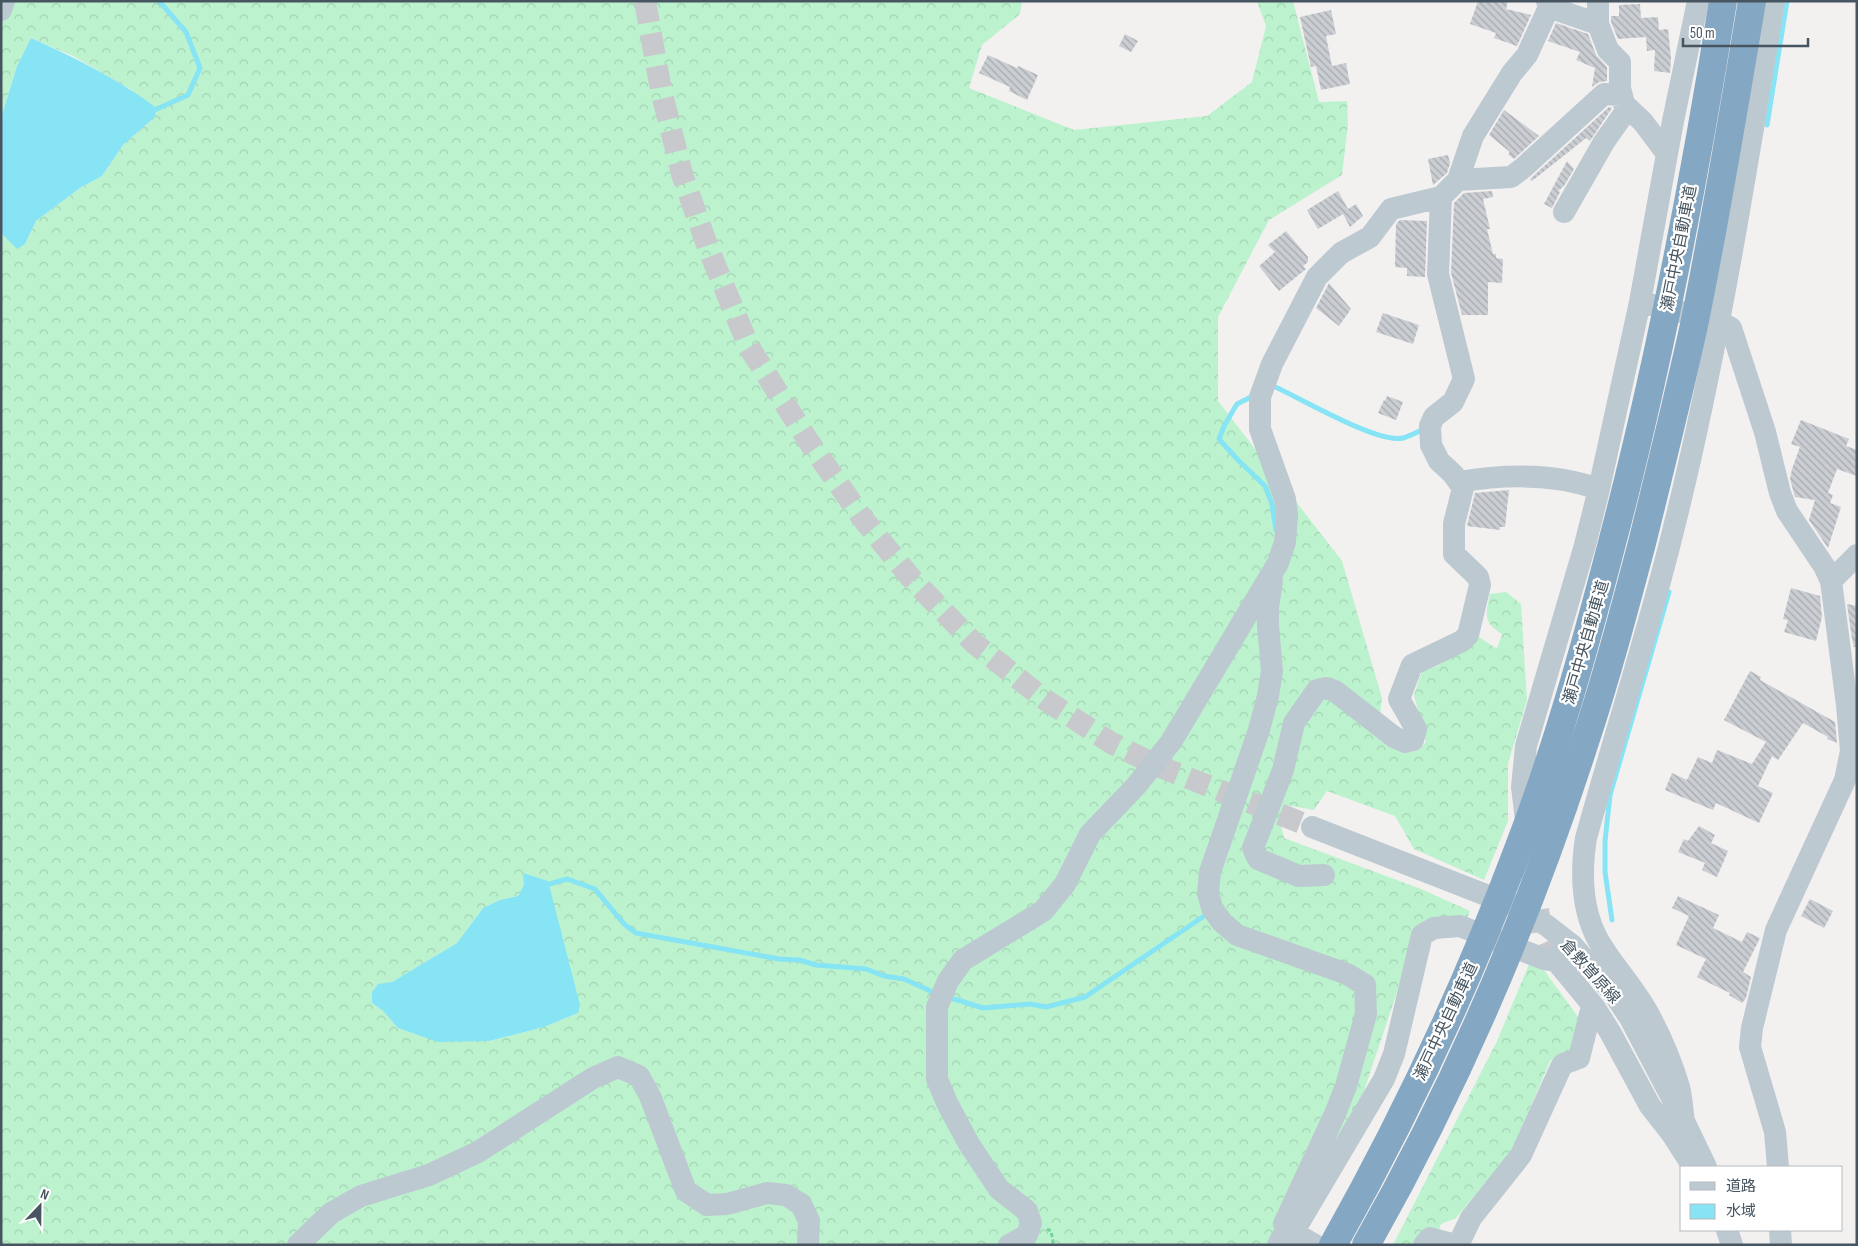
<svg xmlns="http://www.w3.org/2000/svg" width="1858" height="1246" font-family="'Sofia Sans Condensed','Noto Sans JP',sans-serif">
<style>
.forest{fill:url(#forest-crowns);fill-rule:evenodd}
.water{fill:#86e4f4}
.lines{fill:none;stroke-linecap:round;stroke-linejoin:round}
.stream{stroke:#86e4f4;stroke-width:5}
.building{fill:url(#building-back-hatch)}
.minor-tunnel{stroke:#c8c9cc;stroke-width:22;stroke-dasharray:22 11;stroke-linecap:butt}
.path{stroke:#71d49d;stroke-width:3;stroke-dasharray:4 2.5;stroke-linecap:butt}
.minor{stroke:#bdc9d1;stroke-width:22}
.highway{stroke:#84a7c3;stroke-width:28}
.labels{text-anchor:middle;stroke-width:4.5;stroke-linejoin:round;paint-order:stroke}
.street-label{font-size:16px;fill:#465560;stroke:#fff}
</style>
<defs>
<pattern id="forest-crowns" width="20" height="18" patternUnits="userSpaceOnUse" patternTransform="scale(1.25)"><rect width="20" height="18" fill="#bcf3ce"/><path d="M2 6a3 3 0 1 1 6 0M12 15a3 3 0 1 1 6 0" fill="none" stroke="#a3d2b3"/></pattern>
<pattern id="building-back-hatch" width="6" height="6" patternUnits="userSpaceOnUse" patternTransform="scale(1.25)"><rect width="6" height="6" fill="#caced3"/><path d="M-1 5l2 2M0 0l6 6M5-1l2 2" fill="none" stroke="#a6aaaf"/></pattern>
</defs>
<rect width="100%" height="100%" fill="#f3f0f0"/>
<path class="forest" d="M 1,1 L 1022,1 L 1020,14 L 982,45 L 969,88 L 1074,130 L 1207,116 L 1252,82 L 1266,26 L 1257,1 L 1293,1 L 1319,102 L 1347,101 L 1348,124 L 1342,175 L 1269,220 L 1218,317 L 1218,401 L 1342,561 L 1382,698 L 1378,735 L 1407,753 L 1419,750 L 1426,742 L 1414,695 L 1422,671 L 1437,666 L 1479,637 L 1497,649 L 1502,634 C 1482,622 1486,614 1490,594 L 1506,592 L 1521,604 L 1527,700 L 1508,764 L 1508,821 L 1484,880 L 1414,849 L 1395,816 L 1327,791 L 1314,810 L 1286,805 L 1280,822 L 1284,838 L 1421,889 L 1470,911 L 1466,921 L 1414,928 L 1397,992 L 1358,1109 L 1286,1245 L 1,1245 L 1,230 L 3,235 L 25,244 L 36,221 L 80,188 L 102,176 L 123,145 L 156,116 L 130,89 L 73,56 L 31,38 L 17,66 L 1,118 ZM 524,874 L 578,1013 L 544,1027 L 489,1041 L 398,1028 L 383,1011 L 372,1003 L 372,992 L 378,985 L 392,982 L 457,943 L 483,908 L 500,900 L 518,896 L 524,885 Z
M 1530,962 L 1544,970 L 1581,1021 L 1572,1048 L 1550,1061 L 1512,1151 L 1456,1218 L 1441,1224 L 1434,1245 L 1393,1245 L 1497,1041 Z"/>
<path class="water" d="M 31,38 C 74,57 116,78 154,106 L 156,116 L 123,145 L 102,176 L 80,188 L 36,221 L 25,244 L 17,249 L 3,235 L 1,230 L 1,118 L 17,66 Z
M 523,873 L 548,881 L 580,1005 L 578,1013 L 544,1027 L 489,1041 L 438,1042 L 398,1028 L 383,1011 L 372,1003 L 372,992 L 378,984 L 392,982 L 457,943 L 483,908 L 500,900 L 518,896 L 524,885 Z"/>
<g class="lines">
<path class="stream" d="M 150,112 L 188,95 L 200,68 L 186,32 L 159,1
M 1767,125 L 1787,1
M 1271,385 C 1299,397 1377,444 1403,438 C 1410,436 1417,432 1424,429
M 1253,396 L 1237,404 L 1224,426 L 1219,439 L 1238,460 L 1265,486 L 1272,504 L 1276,530
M 543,886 L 567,879 L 595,889 L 624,924 L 636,933 L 779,959 L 799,960 L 816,965 L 866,969 L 884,976 L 904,979 L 935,993
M 1612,920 L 1605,872 L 1605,841 L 1610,795 L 1669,592
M 951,998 L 983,1008 L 1030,1004 L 1046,1007 L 1085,997 L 1207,914"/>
</g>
<path class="building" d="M 1478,1 L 1508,1 L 1506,9 L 1531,15 L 1517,46 L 1494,38 L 1496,33 L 1470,24 Z
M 1640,4 L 1641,18 L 1658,17 L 1659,30 L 1668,29 L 1671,58 L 1670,73 L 1654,71 L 1655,50 L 1647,51 L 1646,37 L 1618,39 L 1611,22 L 1611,16 L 1619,16 L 1619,5 Z
M 1331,10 L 1336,34 L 1326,36 L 1332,66 L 1346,63 L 1350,84 L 1321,90 L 1316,66 L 1311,67 L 1300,17 Z
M 1556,23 L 1588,34 L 1596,55 L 1607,67 L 1607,81 L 1599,82 L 1592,87 L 1595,68 L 1576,60 L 1580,52 L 1548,41 Z
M 1125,34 L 1138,41 L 1131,52 L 1119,46 Z
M 988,55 L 1017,68 L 1018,66 L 1038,75 L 1027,100 L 1009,91 L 1010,87 L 979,73 Z
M 1609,107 L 1612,108 L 1590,141 L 1586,138 L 1532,181 L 1530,179 Z
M 1504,110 L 1539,136 L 1514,159 L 1508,154 L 1510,152 L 1489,135 Z
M 1448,155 L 1450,163 L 1447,173 L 1433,185 L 1428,159 Z
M 1567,161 L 1574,169 L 1564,186 L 1558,191 L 1560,192 L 1552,208 L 1544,204 Z
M 1338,191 L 1348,209 L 1356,204 L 1363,216 L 1350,227 L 1343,214 L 1318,229 L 1307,210 Z
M 1492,191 L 1493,197 L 1483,199 L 1490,229 L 1487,229 L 1493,254 L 1496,254 L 1496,258 L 1503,259 L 1502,283 L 1488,282 L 1488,315 L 1462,315 L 1451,273 L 1454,203 L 1464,193 Z
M 1400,220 L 1427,221 L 1425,277 L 1407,276 L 1407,268 L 1395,267 L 1396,224 Z
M 1286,231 L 1308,257 L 1308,262 L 1303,266 L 1306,269 L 1279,291 L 1259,266 L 1275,252 L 1268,245 Z
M 1329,283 L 1351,309 L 1339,326 L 1316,308 Z
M 1383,313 L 1419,325 L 1413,344 L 1376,332 Z
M 1387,396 L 1403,402 L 1396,420 L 1378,413 L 1384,400 L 1385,401 Z
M 1801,420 L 1849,439 L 1846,446 L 1857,450 L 1857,476 L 1837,469 L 1828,493 L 1833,495 L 1830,503 L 1841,507 L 1828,548 L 1809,520 L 1815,500 L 1795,497 L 1790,479 L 1792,469 L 1800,447 L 1791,444 Z
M 1509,490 L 1505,527 L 1500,527 L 1500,525 L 1500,530 L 1467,526 L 1475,493 Z
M 1791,588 L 1820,596 L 1822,617 L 1816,641 L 1784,632 L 1788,620 L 1783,619 Z
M 1847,604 L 1857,606 L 1857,647 L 1854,647 L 1852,639 Z
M 1750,671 L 1761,677 L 1760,680 L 1835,722 L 1837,743 L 1827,739 L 1828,737 L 1803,723 L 1778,760 L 1772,756 L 1758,786 L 1773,793 L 1759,823 L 1716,803 L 1713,810 L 1665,790 L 1672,773 L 1687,780 L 1698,757 L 1712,763 L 1717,750 L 1752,764 L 1766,742 L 1724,720 Z
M 1699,826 L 1715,835 L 1711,843 L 1728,851 L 1717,877 L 1702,870 L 1705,863 L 1678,852 L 1684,839 L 1688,841 Z
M 1678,896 L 1719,915 L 1713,928 L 1742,942 L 1747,932 L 1760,938 L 1743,972 L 1751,977 L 1746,998 L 1742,1003 L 1729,995 L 1730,993 L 1697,977 L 1706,959 L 1676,945 L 1689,916 L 1672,908 Z
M 1810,899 L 1833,911 L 1824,928 L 1801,916 Z"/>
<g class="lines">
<path class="minor-tunnel" d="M 645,1 L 661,90 L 682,174 L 708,248 L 749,347 L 809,442 L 863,519 L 911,578 L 975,644 L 1044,699 L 1113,744 L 1158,766 L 1312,827
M 1538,910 L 1542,932 L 1553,957"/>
<path class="path" d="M 1047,1229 L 1051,1231 L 1053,1242 L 1051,1245"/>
<path class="minor" d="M 1549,7 L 1598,24 L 1608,50 L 1620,62 L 1620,88 L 1624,104 L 1643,122 L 1667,154
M 1,10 L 4,1
M 1598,24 L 1598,1
M 1458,180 L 1511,177 L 1523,168 L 1604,94 L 1622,95
M 1564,212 L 1604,142 L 1628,108
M 1640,302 L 1718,321 L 1731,328 L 1765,432 L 1780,493 L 1787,511 L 1824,566 L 1831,581 L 1847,705 L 1851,751 L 1845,780 L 1776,930 L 1752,1028 L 1750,1047 L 1775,1132 L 1778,1167
M 1459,482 C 1505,474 1554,473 1599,489
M 1272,581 L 1268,607 L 1268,626 L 1272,671 L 1268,696 L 1259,730 L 1210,872 L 1208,893 L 1212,908 L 1222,922 L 1237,935 L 1347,974 L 1365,985 L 1366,1014 L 1346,1086 L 1335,1114 L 1284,1224 L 1289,1230 L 1315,1245
M 1831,581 L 1857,555
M 1312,827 L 1514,906 L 1546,925 L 1573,946 L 1614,994 L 1630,1018 L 1684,1121 L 1706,1167
M 1324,875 L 1299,876 L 1258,859 L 1253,848 L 1283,770 L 1294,723 L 1317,690 L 1326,688 L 1335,691 L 1394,737 L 1405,742 L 1413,740 L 1416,729 L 1399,699 L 1412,665 L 1462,641 L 1468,635 L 1480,585 L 1478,577 L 1454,554 L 1454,524 L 1463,488 L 1453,474 L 1439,461 L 1431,445 L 1430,426 L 1434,417 L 1453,402 L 1464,379 L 1438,274 L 1441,197
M 1534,887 L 1522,787 L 1526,746 L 1585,545 L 1599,489 L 1640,302 L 1673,121 L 1698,1
M 1553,957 L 1595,1008 L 1610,1032 L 1650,1106 L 1672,1134 L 1690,1162
M 1684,1121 C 1682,1110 1682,1098 1679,1087 C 1672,1063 1660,1035 1648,1013 C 1636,991 1619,972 1605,951 C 1582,919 1580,876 1586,838 C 1613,741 1644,645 1669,547 C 1715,368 1744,184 1774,1
M 1727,1230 L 1732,1245
M 1780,1230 L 1781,1245
M 298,1245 L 331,1213 L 361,1196 L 429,1175 L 478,1152 L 593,1078 L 618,1067 L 639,1076 L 650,1096 L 686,1191 L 707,1205 L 727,1204 L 767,1193 L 786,1195 L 801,1204 L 809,1221 L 808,1245
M 1009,1245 L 1027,1235 L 1031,1223 L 1027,1211 L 999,1189 L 969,1144 L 947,1103 L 937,1079 L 937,1007 L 948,981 L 963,960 L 1043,911 L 1065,884 L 1090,834 L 1136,786 L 1171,742 L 1278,563 L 1285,542 L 1287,515 L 1285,499 L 1260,429 L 1260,397 L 1272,364 L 1317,277 L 1341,253 L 1370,237 L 1391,209 L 1441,197 L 1458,180 L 1473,136 L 1512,73 L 1527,55 L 1549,7 L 1547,1
M 1278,1245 L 1282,1237 L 1300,1221 L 1384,1079 L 1394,1054 L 1422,935 L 1434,928 L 1460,926 L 1544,959 L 1555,961
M 1424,1245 L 1430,1238 L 1456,1245
M 1458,1245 L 1471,1218 L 1521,1155 L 1561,1067 L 1563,1064 L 1579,1058 L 1590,1014 L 1596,1010"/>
<path class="highway" d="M 1333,1245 C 1404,1119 1466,987 1517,852 C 1556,751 1585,647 1612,543 C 1659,365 1694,183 1723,1
M 1366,1245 C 1456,1087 1528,918 1584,745 C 1606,679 1624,611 1642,543 C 1660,470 1678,398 1694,325 C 1716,218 1734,109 1752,1"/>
</g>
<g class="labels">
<g class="street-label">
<text transform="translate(1678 248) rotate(-79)" y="6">瀬戸中央自動車道</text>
<text transform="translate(1585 642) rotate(-74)" y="6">瀬戸中央自動車道</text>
<text transform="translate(1591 971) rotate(48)" y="6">倉敷曽原線</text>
<text transform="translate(1445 1021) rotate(-65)" y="6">瀬戸中央自動車道</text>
</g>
</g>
<rect width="1858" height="1246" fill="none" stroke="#465560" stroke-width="5"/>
<rect x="1680" y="1166" width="162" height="65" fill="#ffffff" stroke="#b5bbbf"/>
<rect x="1690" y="1182" width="25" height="8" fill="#bdc9d1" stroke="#b5bbbf"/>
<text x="1726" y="1191" font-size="15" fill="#465560">道路</text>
<rect x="1690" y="1204" width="25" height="15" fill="#86e4f4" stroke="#b5bbbf"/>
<text x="1726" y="1216" font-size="15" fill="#465560">水域</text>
<g transform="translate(40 1206) rotate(22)" stroke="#ffffff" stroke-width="4" paint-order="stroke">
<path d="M0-4L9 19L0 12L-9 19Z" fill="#465560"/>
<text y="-8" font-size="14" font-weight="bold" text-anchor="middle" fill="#465560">N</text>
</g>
<path d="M1683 38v8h125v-8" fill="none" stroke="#465560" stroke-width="2.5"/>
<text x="1690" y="38" font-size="15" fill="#465560" stroke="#ffffff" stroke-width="4" paint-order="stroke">50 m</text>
</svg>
